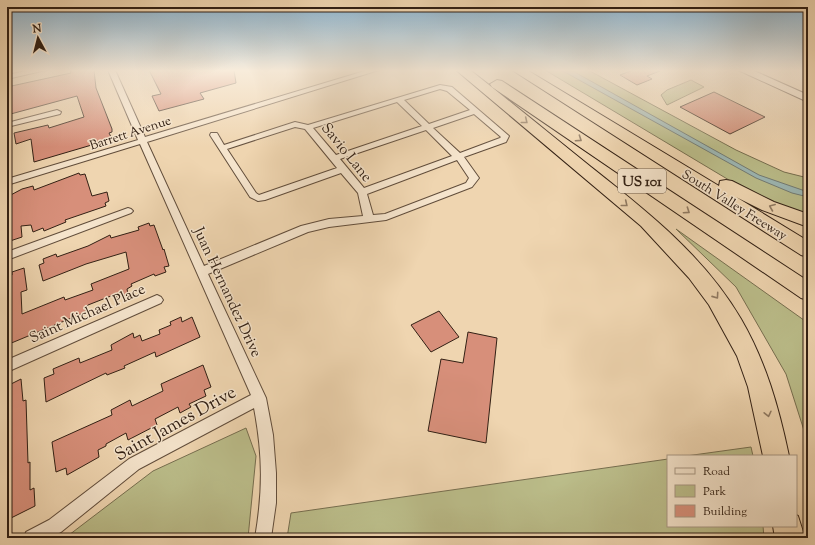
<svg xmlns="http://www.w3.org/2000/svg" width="815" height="545" font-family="'Sorts Mill Goudy',serif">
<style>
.green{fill:#bbbd8a;stroke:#766e4f}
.water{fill:#9cb7b4;stroke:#727b74}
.building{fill:#d78f7a;stroke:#322014}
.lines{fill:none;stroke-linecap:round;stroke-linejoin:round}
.street-casing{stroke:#614d3b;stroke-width:2}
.secondary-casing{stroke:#322014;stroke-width:2}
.highway-casing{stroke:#322014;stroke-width:2}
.street{fill:#f5e4cc;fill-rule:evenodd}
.secondary{fill:#f5e4cc;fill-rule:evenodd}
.highway{fill:#efd5b0;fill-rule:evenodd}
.oneway{stroke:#907a62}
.labels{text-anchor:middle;stroke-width:3;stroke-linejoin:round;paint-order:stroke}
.far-street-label{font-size:13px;fill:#322014;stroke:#f5e4cc}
.shield{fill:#f5e4cc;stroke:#6c5b4b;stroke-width:1}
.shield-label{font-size:14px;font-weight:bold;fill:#322014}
.street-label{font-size:15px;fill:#322014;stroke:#f5e4cc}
.near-street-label{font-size:18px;fill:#322014;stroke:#f5e4cc}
</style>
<rect width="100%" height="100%" fill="#efd5b0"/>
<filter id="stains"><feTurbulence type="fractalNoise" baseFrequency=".005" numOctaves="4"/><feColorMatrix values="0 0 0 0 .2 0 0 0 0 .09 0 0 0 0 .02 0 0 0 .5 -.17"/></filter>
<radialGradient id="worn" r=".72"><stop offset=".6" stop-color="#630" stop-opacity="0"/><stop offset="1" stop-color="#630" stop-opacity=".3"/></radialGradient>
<path class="green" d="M 545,70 L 588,70 L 736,150 L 784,172 L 808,178 L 808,216 L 795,212 L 744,189 Z
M 691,80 L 704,87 L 667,105 L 661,95 L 667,90 Z
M 676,229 L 808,323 L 808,443 L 786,374 L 736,287 Z
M 246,428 L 256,456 L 248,538 L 65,538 L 153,471 Z
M 751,447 L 753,456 L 686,456 Z
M 668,459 L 668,526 L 763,526 L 764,538 L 287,538 L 291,513 Z"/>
<path class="water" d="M 561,70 L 571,70 L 759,175 L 808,192 L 808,197 L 792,193 L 756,178 Z"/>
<path class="building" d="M 70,70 L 94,70 L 96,88 L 112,129 L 112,132 L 109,133 L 112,139 L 34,162 L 31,139 L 16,144 L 14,133 L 48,125 L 49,128 L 84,117 L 77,96 L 7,115 L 7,87 L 71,73 Z
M 149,70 L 234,70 L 236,83 L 200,93 L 204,99 L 159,111 L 152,96 L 161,94 Z
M 633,70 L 660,70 L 660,71 L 647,76 L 652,79 L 637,85 L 620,75 Z
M 714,92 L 765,117 L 730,134 L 680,107 Z
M 79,173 L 80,175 L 85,174 L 92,196 L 107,192 L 109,201 L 105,203 L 106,206 L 65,220 L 66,222 L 44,231 L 43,228 L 33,232 L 31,225 L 21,226 L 22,237 L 7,242 L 7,225 L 10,224 L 7,197 L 22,189 L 33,186 L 34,190 Z
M 149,223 L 150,226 L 154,225 L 163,250 L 164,249 L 169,266 L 164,267 L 166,272 L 155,276 L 154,274 L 131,284 L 132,286 L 127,289 L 128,294 L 117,299 L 116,294 L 88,305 L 85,308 L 86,312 L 9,344 L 9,341 L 7,341 L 7,276 L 12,275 L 12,272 L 24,268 L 27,290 L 21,292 L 22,314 L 64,297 L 65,300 L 93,290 L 91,284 L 129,269 L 126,252 L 86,264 L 43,281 L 39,265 L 44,263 L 43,259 L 56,254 L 57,257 L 88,246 L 110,235 L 111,238 L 139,230 L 138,227 Z
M 439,311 L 459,337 L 431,352 L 411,325 Z
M 181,317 L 182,322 L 192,317 L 200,337 L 156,357 L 155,352 L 124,366 L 125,368 L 107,375 L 106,373 L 46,402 L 44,378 L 54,374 L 53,369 L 79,358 L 80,363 L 112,350 L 111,345 L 133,333 L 134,338 L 140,335 L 142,341 L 160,334 L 159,330 L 171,325 L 170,322 Z
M 468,332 L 497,338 L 486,443 L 428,431 L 441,359 L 463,363 Z
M 203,365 L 211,387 L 204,390 L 206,396 L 189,404 L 191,407 L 180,413 L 178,407 L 155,419 L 157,425 L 128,440 L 126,433 L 106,444 L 106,446 L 98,450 L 99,457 L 67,475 L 66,468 L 56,472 L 52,442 L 112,415 L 111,410 L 130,400 L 132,406 L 163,391 L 161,384 Z
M 21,379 L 23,401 L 26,400 L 28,463 L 30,462 L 30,490 L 34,488 L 35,506 L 7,520 L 7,386 Z"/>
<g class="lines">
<defs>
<path id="street" d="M 31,70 L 46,70 L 7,79 L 7,75 Z
M 108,70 L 115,70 L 145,137 L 368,70 L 379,70 L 147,142 L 204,266 L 301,226 L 329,219 L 363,216 L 358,193 L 341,173 L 265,200 L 258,201 L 250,197 L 210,135 L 211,133 L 217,133 L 224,145 L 295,122 L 308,125 L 440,85 L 452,87 L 509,136 L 506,142 L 464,157 L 479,178 L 472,187 L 386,220 L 329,227 L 308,232 L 208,274 L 266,398 L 273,435 L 276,473 L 276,503 L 271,538 L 255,538 C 263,491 263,455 254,408 L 139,469 L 61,532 L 49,538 L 24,538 L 26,532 L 49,520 L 129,459 L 251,395 L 140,144 L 7,185 L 7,179 L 138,140 ZM 440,89 L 447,91 L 470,110 L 429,124 L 404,100 ZM 397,102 L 422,126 L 336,155 L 313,128 ZM 474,114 L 501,137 L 500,138 L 460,153 L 433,128 ZM 295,127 L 305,129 L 337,168 L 259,195 L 256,193 L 227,149 ZM 426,130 L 452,156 L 364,188 L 340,159 ZM 457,160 L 469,178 L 466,183 L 385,214 L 373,215 L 367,194 Z
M 57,110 L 61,112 L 60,114 L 7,127 L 7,123 Z
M 128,208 L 131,209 L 133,211 L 131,213 L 7,260 L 7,252 Z
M 157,295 L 161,297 L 163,300 L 161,303 L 7,372 L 7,360 Z"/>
<path id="secondary" d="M 738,70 L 752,70 L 808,95 L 808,102 Z"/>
<path id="highway" d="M 456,70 L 470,70 C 511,102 551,135 591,167 C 648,212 704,256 741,319 C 766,362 779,408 789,456 L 763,456 L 748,387 L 737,356 L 709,305 L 689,278 L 641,226 Z
M 512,70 L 527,70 L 719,186 L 720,181 L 726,180 L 732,181 L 774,202 L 808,214 L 808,227 L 762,210 L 736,197 L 808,241 L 808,257 L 801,255 Z
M 497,80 L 502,81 L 808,281 L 808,300 L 801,298 L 492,87 L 490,84 Z
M 796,515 L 798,516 L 805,538 L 775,538 L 773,526 L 796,526 Z"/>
</defs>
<use href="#street" class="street-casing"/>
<use href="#secondary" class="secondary-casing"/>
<use href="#highway" class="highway-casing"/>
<use href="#street" class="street"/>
<use href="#secondary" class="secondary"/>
<use href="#highway" class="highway"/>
</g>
<defs><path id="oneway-chevron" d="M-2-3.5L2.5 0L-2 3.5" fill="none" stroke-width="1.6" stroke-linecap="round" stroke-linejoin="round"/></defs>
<g class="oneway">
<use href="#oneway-chevron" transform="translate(525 121) rotate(39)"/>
<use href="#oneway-chevron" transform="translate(579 139) rotate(34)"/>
<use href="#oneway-chevron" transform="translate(625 204) rotate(39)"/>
<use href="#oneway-chevron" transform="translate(772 207) rotate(-158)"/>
<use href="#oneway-chevron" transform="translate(687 211) rotate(34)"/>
<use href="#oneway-chevron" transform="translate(716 296) rotate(55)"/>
<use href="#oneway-chevron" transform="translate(768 414) rotate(77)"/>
</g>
<linearGradient id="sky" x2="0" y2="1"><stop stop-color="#89b5d3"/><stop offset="0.48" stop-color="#f8ecdb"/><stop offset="1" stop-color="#f8ecdb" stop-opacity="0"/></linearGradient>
<rect width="815" height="147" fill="url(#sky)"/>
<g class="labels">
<g class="far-street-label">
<text transform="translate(130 132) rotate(-18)" y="5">Barrett Avenue</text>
<text transform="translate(735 204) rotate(32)" y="5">South Valley Freeway</text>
</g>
<rect class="shield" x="618" y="169" width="48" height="24" rx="3"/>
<g class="shield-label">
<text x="642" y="186">US 101</text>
</g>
<g class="street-label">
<text transform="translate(347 152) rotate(51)" y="5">Savio Lane</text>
<text transform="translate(228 292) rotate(65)" y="5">Juan Hernandez Drive</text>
<text transform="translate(87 313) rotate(-24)" y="5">Saint Michael Place</text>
</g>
<g class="near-street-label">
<text transform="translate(175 423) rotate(-29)" y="6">Saint James Drive</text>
</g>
</g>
<rect width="815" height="545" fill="none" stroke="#efd5b0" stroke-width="24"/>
<rect x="8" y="8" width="799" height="529" fill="none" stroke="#322014" stroke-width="2"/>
<rect x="12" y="12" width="791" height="521" fill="none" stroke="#322014"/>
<rect x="667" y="455" width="130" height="72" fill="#f5e4cc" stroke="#a79682"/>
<rect x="675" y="468" width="20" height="6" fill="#f5e4cc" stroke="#a79682"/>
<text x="703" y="475" font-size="12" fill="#322014">Road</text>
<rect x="675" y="485" width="20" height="12" fill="#bbbd8a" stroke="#a79682"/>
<text x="703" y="495" font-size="12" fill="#322014">Park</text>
<rect x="675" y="505" width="20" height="12" fill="#d78f7a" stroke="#a79682"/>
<text x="703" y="515" font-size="12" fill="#322014">Building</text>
<g transform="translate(38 38) rotate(353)" stroke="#f5e4cc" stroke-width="3" paint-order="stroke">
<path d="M0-3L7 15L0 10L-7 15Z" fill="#322014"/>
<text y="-6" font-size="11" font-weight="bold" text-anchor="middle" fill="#322014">N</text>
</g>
<rect width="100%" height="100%" filter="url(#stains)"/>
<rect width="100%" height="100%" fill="url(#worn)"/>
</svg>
